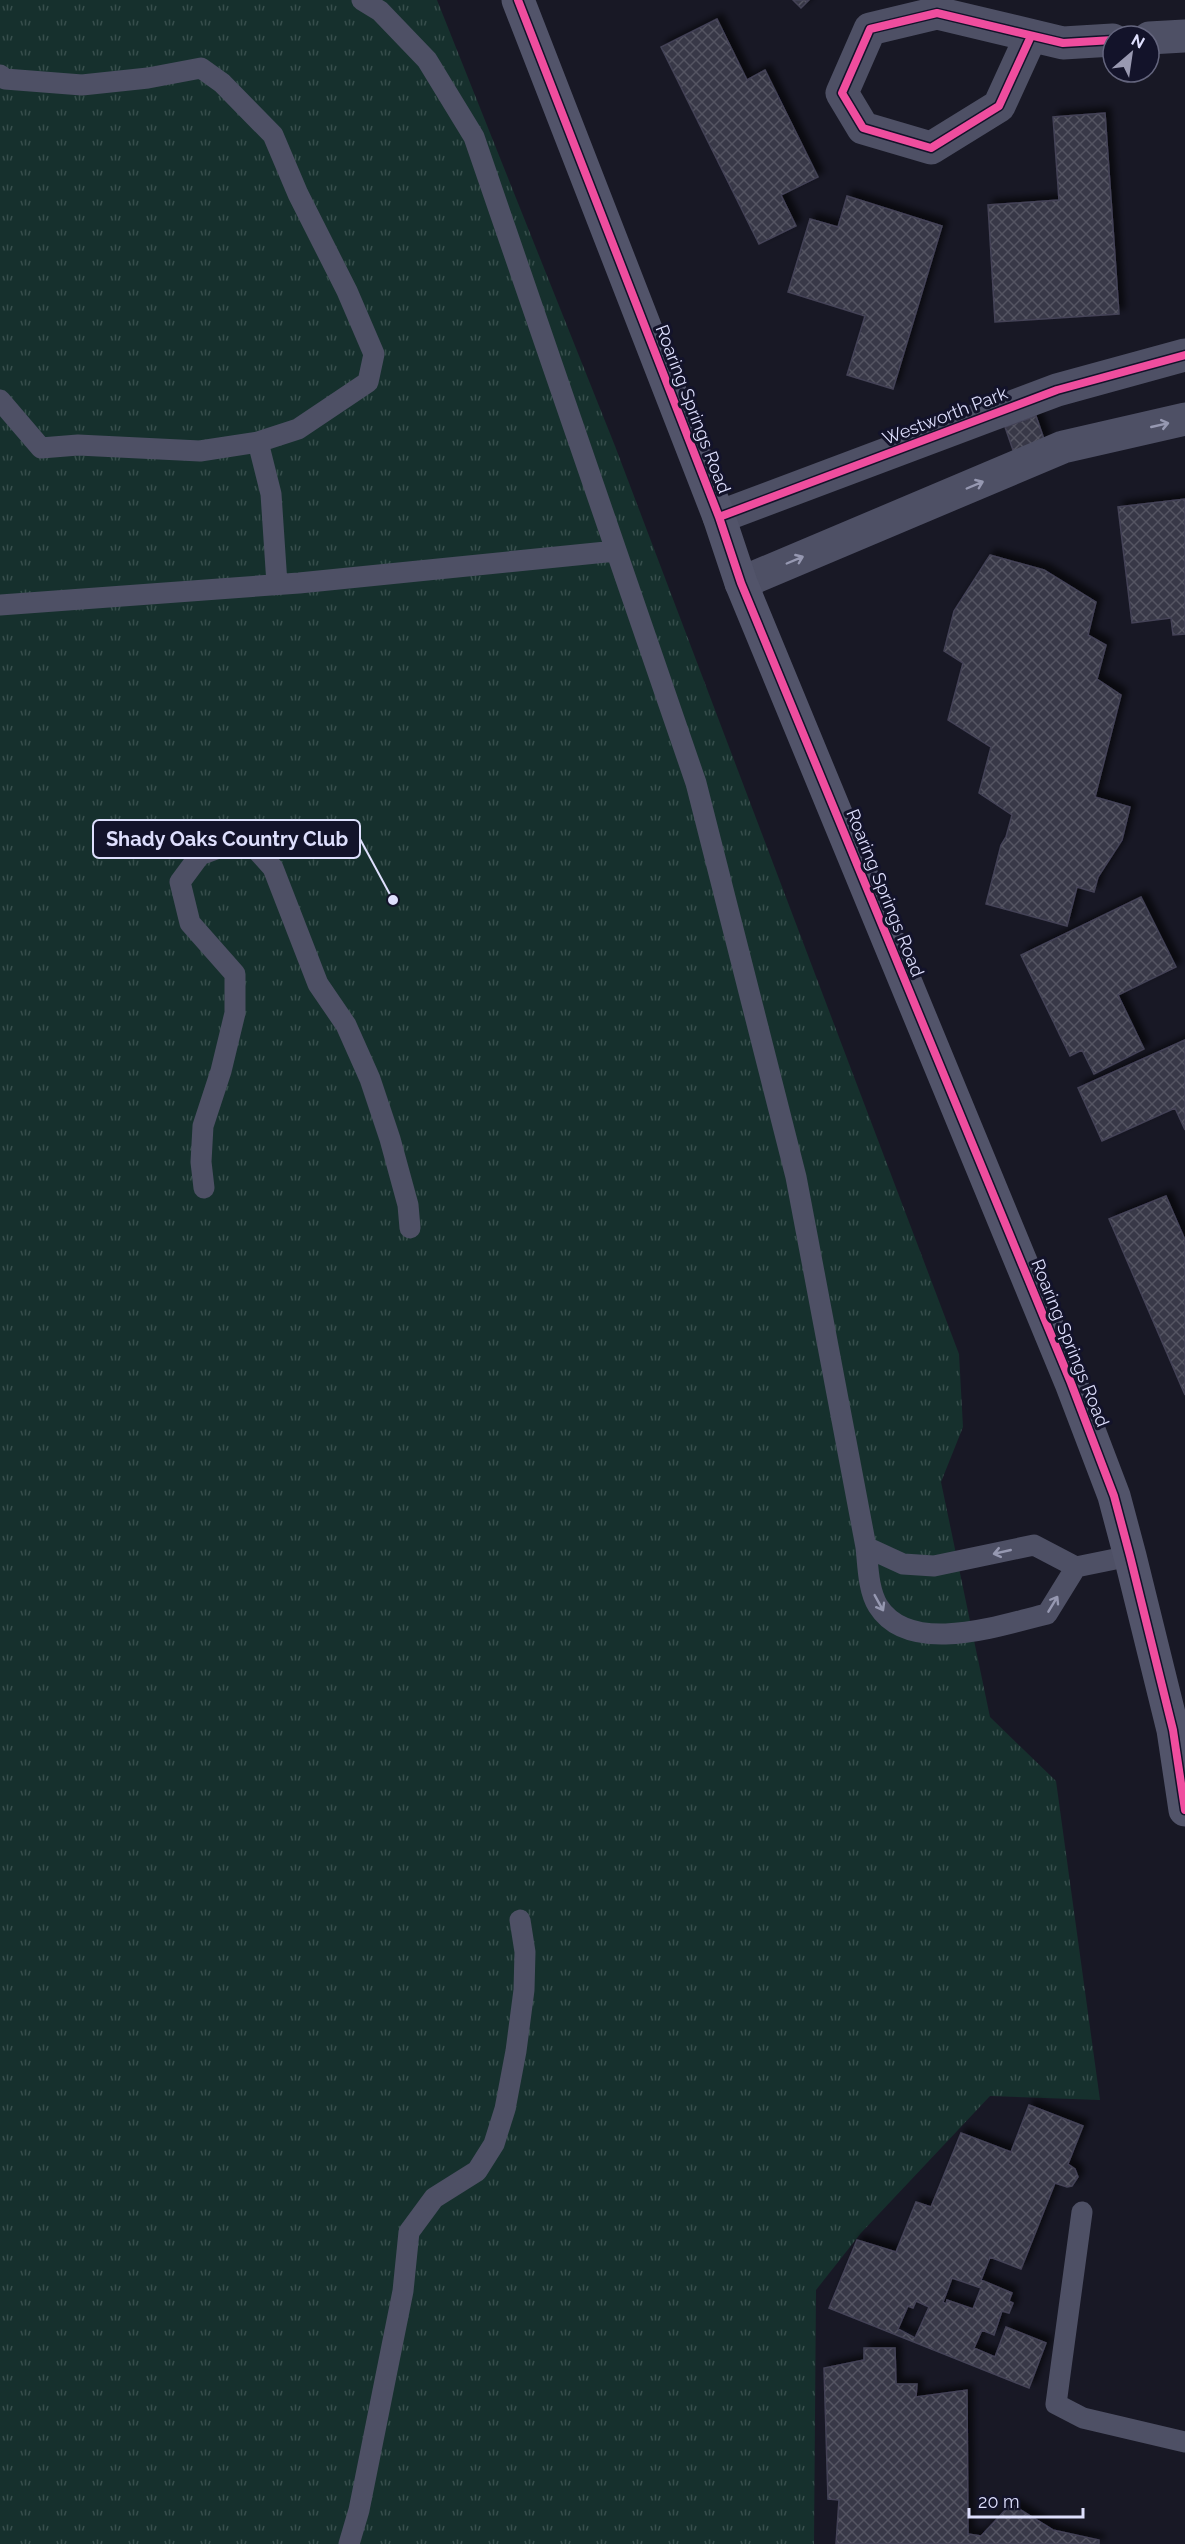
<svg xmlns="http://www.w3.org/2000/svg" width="1185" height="2544" font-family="Raleway,sans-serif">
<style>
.grass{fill:url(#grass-tufts)}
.building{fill:url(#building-cross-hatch);stroke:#444357;stroke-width:1.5;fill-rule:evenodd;filter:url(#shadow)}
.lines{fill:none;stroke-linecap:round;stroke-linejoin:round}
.lane{stroke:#4e5065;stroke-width:21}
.street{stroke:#4e5065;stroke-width:33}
.secondary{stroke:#52546a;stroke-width:33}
.cycleway-casing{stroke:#13132a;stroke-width:11}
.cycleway{stroke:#ef4d9e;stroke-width:8}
.oneway{stroke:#9698b1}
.labels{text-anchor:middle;stroke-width:6;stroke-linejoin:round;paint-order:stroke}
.street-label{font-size:18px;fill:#dedffd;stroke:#13132a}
.leader{fill:none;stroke:#dedffd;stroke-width:2}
.callout-dot{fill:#dedffd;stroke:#13132a;stroke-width:2}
.callout{fill:#13132a;stroke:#dedffd;stroke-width:2}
.callout-label{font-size:20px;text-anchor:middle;font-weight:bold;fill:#dedffd}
</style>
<defs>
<pattern id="grass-tufts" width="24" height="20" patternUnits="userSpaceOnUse" patternTransform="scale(1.5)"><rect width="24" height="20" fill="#16302d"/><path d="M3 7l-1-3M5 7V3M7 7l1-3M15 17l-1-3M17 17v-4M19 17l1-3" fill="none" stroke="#374e4c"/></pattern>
<pattern id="building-cross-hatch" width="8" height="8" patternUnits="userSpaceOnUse" patternTransform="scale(1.5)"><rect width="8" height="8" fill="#373746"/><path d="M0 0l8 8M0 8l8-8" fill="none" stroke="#545462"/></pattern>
<filter id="shadow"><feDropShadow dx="5.5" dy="-5.5" stdDeviation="3" flood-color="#0009"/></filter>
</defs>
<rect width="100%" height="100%" fill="#181825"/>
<path class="grass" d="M 0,0 L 437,0 L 615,446 L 959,1354 L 963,1427 L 941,1482 L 990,1717 L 1056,1781 L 1100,2100 L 990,2096 L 861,2233 L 816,2290 L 814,2544 L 0,2544 Z"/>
<path class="building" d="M 793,0 L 809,0 L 801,8 Z
M 717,19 L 747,80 L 765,70 L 818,177 L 781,195 L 796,226 L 759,244 L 661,47 Z
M 1105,113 L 1119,314 L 995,322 L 988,205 L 1059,200 L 1053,117 Z
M 847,196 L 942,226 L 893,389 L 847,375 L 865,316 L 788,292 L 810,219 L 838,227 Z
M 1036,416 L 1045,442 L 1014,453 L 1005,427 Z
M 1185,499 L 1185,634 L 1173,635 L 1171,618 L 1132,623 L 1118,507 Z
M 990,555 L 1044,570 L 1096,602 L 1088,635 L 1106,645 L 1097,679 L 1121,695 L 1095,797 L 1130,807 L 1122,840 L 1098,877 L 1094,892 L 1077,887 L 1067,926 L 986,904 L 1001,845 L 1006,837 L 1012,815 L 979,793 L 991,747 L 948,720 L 963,663 L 944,651 L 954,611 Z
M 1141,897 L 1176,967 L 1118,995 L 1144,1049 L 1094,1074 L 1082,1050 L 1070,1056 L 1021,955 Z
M 1185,1040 L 1185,1130 L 1175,1108 L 1102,1141 L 1078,1088 Z
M 1166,1196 L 1185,1240 L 1185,1395 L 1109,1219 Z
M 1029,2105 L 1083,2126 L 1068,2164 L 1075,2169 L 1078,2177 L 1072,2186 L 1067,2187 L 1055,2183 L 1021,2269 L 990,2257 L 981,2280 L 1012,2293 L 1009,2301 L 1013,2303 L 1009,2313 L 1002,2311 L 994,2335 L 982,2330 L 974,2348 L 995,2357 L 1006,2327 L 1046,2343 L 1029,2388 L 829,2308 L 857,2240 L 896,2252 L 916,2202 L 931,2207 L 961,2133 L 1011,2152 ZM 952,2278 L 981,2288 L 973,2309 L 947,2300 L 946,2304 L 943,2302 ZM 916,2301 L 929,2307 L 915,2338 L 898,2329 L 908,2306 L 913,2308 Z
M 864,2348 L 895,2348 L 896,2384 L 917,2384 L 916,2397 L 967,2390 L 968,2534 L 981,2536 L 1011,2504 L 1053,2530 L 1099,2540 L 1099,2544 L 836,2544 L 839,2500 L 828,2499 L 824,2368 L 864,2360 Z"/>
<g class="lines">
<path class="lane" d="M 362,0 L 380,11 L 427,60 L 474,137 L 696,783 L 796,1177 L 866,1547 C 868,1565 868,1590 878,1606 C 910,1657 1001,1625 1047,1614 L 1076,1567
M 0,75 L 5,79 L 82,85 L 148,78 L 201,68 L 222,83 L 273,135 L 298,194 L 347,291 L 374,354 L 368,382 L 298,429 L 258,442 L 200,451 L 78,445 L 41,448 L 0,400
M 258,442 L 271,494 L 277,584
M 0,605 L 299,583 L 616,551
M 204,1188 L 201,1162 L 203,1126 L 221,1071 L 235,1013 L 235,974 L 190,923 L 180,882 L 200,855 L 246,838 L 273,868 L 318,984 L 346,1025 L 370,1079 L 390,1139 L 408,1205 L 410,1228
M 866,1547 L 903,1564 L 934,1566 L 1034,1545 L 1076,1567 L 1130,1556
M 1082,2212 L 1056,2404 L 1083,2418 L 1185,2442
M 349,2544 L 359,2510 L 403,2291 L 409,2232 L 434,2198 L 477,2171 L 494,2144 L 505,2109 L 516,2051 L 524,1990 L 525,1952 L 520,1920"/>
<path class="street" d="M 1031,36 L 999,106 L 931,148 L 863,128 L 842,93 L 870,29 L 937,13 L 1063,43 L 1113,40
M 1149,38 L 1185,36
M 719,517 L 1057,390 L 1185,355
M 741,583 L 1063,447 L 1185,419"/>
<path class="secondary" d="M 518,0 L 719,517 L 741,583 L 1071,1383 L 1114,1496 L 1130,1556 L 1173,1730 L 1185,1810"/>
<defs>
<path id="cycleway" d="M 518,0 L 719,517 L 741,583 L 1071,1383 L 1114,1496 L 1130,1556 L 1173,1730 L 1185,1810
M 1031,36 L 999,106 L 931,148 L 863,128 L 842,93 L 870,29 L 937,13 L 1063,43 L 1113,40
M 719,517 L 1057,390 L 1185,355"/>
</defs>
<use href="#cycleway" class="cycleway-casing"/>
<use href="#cycleway" class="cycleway"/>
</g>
<defs><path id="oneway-shaft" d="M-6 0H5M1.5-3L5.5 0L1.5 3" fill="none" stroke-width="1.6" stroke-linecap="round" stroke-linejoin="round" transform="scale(1.5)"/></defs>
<g class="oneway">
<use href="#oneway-shaft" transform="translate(1160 425) rotate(-13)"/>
<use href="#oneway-shaft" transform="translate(975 485) rotate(-23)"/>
<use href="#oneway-shaft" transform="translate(795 560) rotate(-23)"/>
<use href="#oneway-shaft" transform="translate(1002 1552) rotate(167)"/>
<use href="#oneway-shaft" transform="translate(879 1603) rotate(61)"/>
<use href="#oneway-shaft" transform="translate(1053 1604) rotate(-59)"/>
</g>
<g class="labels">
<g class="street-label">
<text transform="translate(693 409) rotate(69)" y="6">Roaring Springs Road</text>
<text transform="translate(945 416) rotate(-21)" y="6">Westworth Park</text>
<text transform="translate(885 893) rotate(68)" y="6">Roaring Springs Road</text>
<text transform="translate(1070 1343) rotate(68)" y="6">Roaring Springs Road</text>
</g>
</g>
<path class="leader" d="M393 900L360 839"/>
<circle class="callout-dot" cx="393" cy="900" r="6"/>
<rect class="callout" x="93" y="820" width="267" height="38" rx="6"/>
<g class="callout-label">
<text x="227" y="846">Shady Oaks Country Club</text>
</g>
<g transform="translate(1131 54) rotate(29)"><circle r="28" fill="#13132a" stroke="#64657e" stroke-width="1.5"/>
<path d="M0-4.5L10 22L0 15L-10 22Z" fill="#9999b1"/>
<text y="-9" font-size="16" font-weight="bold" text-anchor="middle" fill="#dedffd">N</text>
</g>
<path d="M969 2508v9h114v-9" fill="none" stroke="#dedffd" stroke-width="3"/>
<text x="978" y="2508" font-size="18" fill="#dedffd" stroke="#13132a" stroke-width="4.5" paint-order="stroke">20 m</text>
</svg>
